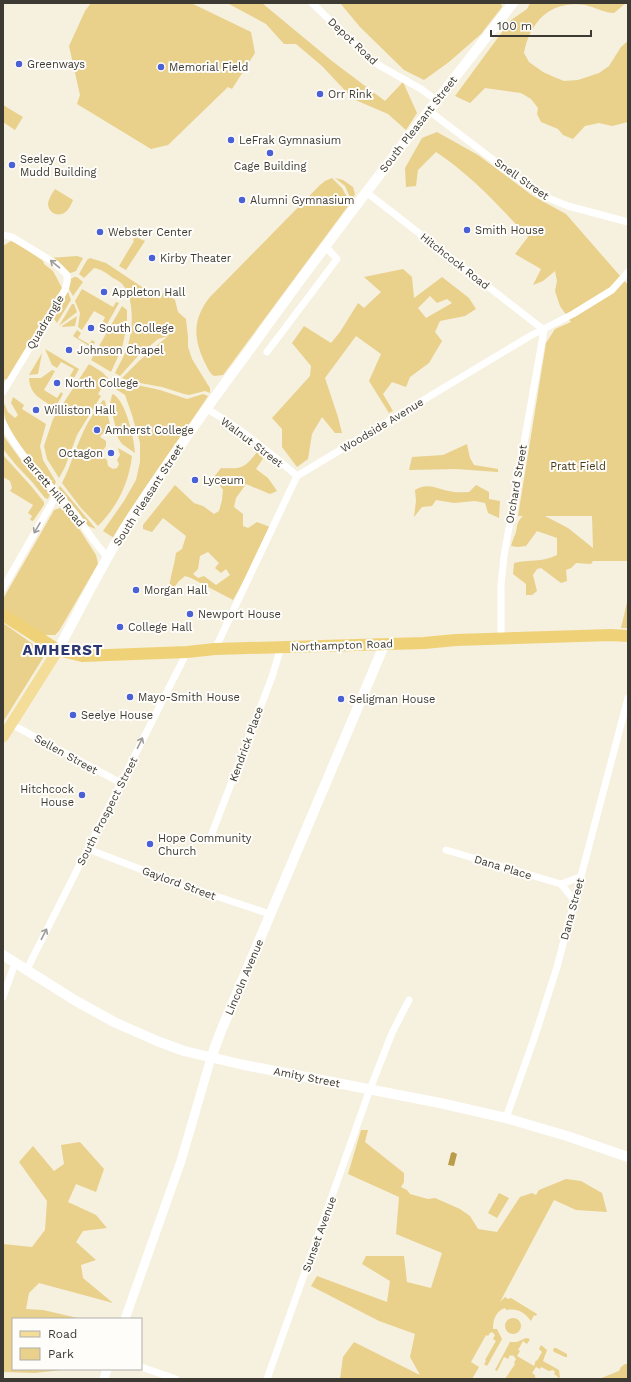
<svg xmlns="http://www.w3.org/2000/svg" width="631" height="1382" font-family="'Work Sans',sans-serif">
<style>
.green{fill:#e9d08b;fill-rule:evenodd}
.water{fill:#b99d4a}
.lines{fill:none;stroke-linecap:round;stroke-linejoin:round}
.minor{stroke:#fff;stroke-width:7}
.tertiary{stroke:#fff;stroke-width:9}
.secondary{stroke:#fff;stroke-width:10}
.primary{stroke:#f3dd99;stroke-width:11}
.trunk{stroke:#efd277;stroke-width:12}
.oneway{stroke:#9e9c98}
.poi-dot{fill:#4a60d5;stroke:#fffdfa;stroke-width:1.5}
.labels{text-anchor:middle;stroke-width:4;stroke-linejoin:round;paint-order:stroke}
.street-label{font-size:11px;fill:#3c3a32;stroke:#fffdfa}
.poi-label{font-size:11px;fill:#3c3a32;stroke:#fffdfa;text-anchor:start}
.park-label{font-size:11px;fill:#453915;stroke:#fffdfa}
.district-label{font-size:15px;font-weight:bold;letter-spacing:1px;fill:#2b3771;stroke:#fffdfa}
</style>
<rect width="100%" height="100%" fill="#f6f0de"/>
<path class="green" d="M 91,3 L 191,3 L 251,32 L 255,53 L 232,89 L 228,87 L 168,145 L 151,149 L 77,104 L 80,95 L 69,46 L 85,11 Z
M 227,3 L 262,3 L 332,61 L 385,101 L 403,82 L 417,113 L 406,130 L 388,114 L 353,99 L 322,66 L 296,44 L 284,44 L 266,24 Z
M 340,3 L 501,3 L 502,7 L 481,34 L 449,62 L 424,80 L 404,70 L 360,27 Z
M 530,3 L 626,3 L 614,13 C 604,13 595,7 585,5 C 551,0 530,21 524,53 L 529,62 L 543,72 L 554,77 L 564,81 L 578,80 L 599,73 L 609,66 L 621,47 L 628,41 L 628,122 L 612,126 L 599,123 L 585,126 L 573,139 L 563,135 L 558,129 L 541,122 L 537,114 L 538,108 L 531,99 L 521,93 L 485,88 L 470,103 L 455,96 L 511,20 L 527,9 Z
M 3,105 L 23,117 L 15,130 L 3,122 Z
M 437,132 L 478,155 L 533,196 L 566,214 L 628,285 L 628,561 L 593,561 L 591,564 L 576,563 L 571,568 L 566,570 L 567,581 L 561,583 L 541,568 L 537,569 L 533,575 L 537,591 L 532,595 L 526,595 L 526,584 L 513,574 L 514,563 C 530,559 541,563 557,555 L 557,538 L 537,531 L 526,546 L 518,547 L 511,546 C 512,542 513,540 514,537 C 519,528 514,525 523,516 L 518,516 L 546,343 L 555,329 L 571,322 L 560,306 L 555,291 L 557,281 L 555,271 L 543,281 L 533,285 L 541,269 L 515,254 L 528,237 C 499,206 471,175 436,152 L 418,170 L 416,186 L 406,187 L 405,168 L 422,138 ZM 545,516 L 592,516 L 593,548 L 568,528 Z
M 332,178 L 342,188 L 348,199 L 351,202 L 223,375 L 214,376 C 209,373 207,366 204,361 C 193,337 193,318 210,297 L 320,185 L 325,181 Z
M 335,178 L 343,180 L 353,187 L 355,194 L 353,199 L 350,197 L 345,186 Z
M 55,189 L 73,200 C 71,205 68,211 64,213 C 55,218 45,209 49,200 C 50,196 53,192 55,189 Z
M 135,237 L 145,241 L 126,270 L 119,266 L 134,241 L 133,240 Z
M 11,241 L 17,243 L 43,261 L 44,264 L 53,271 L 62,288 L 13,372 L 7,379 L 3,380 L 3,246 Z
M 77,256 L 83,258 L 76,271 L 68,274 L 50,258 Z
M 90,258 L 106,263 L 160,299 L 164,291 L 175,300 L 178,312 L 186,319 L 188,337 L 188,347 L 192,359 L 208,385 L 210,388 L 210,393 L 205,391 L 189,395 L 184,394 L 162,387 L 129,381 L 122,378 L 140,360 L 168,336 L 158,339 L 138,356 L 120,376 L 115,373 C 119,365 124,356 127,348 C 133,332 135,299 123,285 C 121,282 117,280 113,278 C 108,274 101,269 94,268 L 84,278 L 79,274 L 87,260 Z
M 403,269 L 412,277 L 414,298 L 442,277 L 469,298 L 476,309 L 465,316 L 440,321 L 435,332 L 442,341 L 429,363 L 410,377 L 406,387 L 392,382 L 383,394 L 393,411 L 389,413 L 369,381 L 381,354 L 356,336 L 325,378 L 338,417 L 342,433 L 335,433 L 322,417 L 312,434 L 308,459 L 297,467 L 282,447 L 282,429 L 272,418 L 310,376 L 311,366 L 292,343 L 304,326 L 331,343 L 340,332 L 358,303 L 364,308 L 381,292 L 364,277 ZM 430,296 L 437,303 L 447,299 L 452,303 L 426,318 L 418,308 Z
M 74,277 L 77,277 L 83,282 L 73,296 L 69,289 L 71,279 Z
M 82,289 L 113,307 L 116,302 L 119,303 L 106,326 L 102,324 L 105,317 L 94,311 L 82,330 L 78,327 L 80,313 L 75,301 Z
M 67,292 L 68,292 L 71,300 L 57,323 L 52,316 Z
M 72,304 L 74,304 L 77,312 L 59,326 Z
M 122,306 L 127,310 L 127,325 L 122,348 L 111,372 L 91,360 Z
M 77,316 L 75,326 L 62,327 L 62,326 Z
M 77,330 L 81,333 L 78,338 L 89,344 L 92,340 L 95,342 L 92,348 L 73,336 Z
M 45,349 L 79,369 L 74,378 L 70,376 L 74,369 L 61,362 L 57,368 L 52,365 Z
M 42,353 L 38,374 L 29,375 Z
M 89,364 L 102,372 L 108,378 L 98,394 L 101,396 L 77,435 L 65,467 L 59,478 L 47,459 L 44,446 L 53,419 Z
M 52,370 L 55,371 L 44,390 L 57,398 L 61,392 L 63,394 L 55,408 C 42,399 30,396 29,378 L 41,378 Z
M 119,381 L 160,390 L 187,399 L 203,394 L 208,396 L 114,538 L 103,531 L 124,501 L 136,480 L 140,462 L 140,443 L 132,415 L 125,395 L 114,388 Z
M 113,394 C 126,401 134,438 135,453 L 122,444 L 118,438 L 110,403 L 112,395 Z
M 13,397 L 24,405 L 22,409 L 46,424 L 40,446 L 43,460 L 56,482 L 54,486 C 36,467 0,432 4,403 L 8,412 L 15,418 L 18,415 L 11,403 Z
M 103,400 L 105,401 L 111,430 L 105,435 L 102,434 L 100,437 L 106,441 L 106,446 L 102,451 L 104,458 L 107,460 L 108,466 L 113,469 L 117,468 L 119,464 L 117,460 L 120,455 L 118,448 L 132,456 C 129,483 117,507 98,526 L 81,508 L 62,483 C 70,468 74,452 81,437 C 86,424 95,411 103,400 Z
M 3,435 L 23,463 L 50,494 L 48,499 L 45,498 L 33,483 L 16,465 L 3,449 Z
M 467,444 L 470,458 L 474,465 L 498,469 L 498,472 L 456,469 L 409,470 L 412,457 L 443,455 Z
M 257,452 L 264,457 L 256,469 L 268,478 L 277,491 L 270,494 L 246,484 L 236,498 L 234,507 L 243,514 L 243,526 L 248,528 L 257,522 L 270,527 L 251,568 L 233,600 L 191,578 L 185,576 L 179,581 L 169,594 C 169,578 174,568 176,553 L 182,549 L 186,536 L 163,518 L 152,532 L 143,529 L 143,525 L 175,485 L 194,503 L 203,506 L 214,514 L 219,511 L 222,500 L 223,490 L 214,477 L 221,468 C 242,469 244,469 257,452 ZM 208,552 L 219,563 L 215,568 L 221,573 L 226,569 L 230,575 L 216,585 L 204,576 L 198,578 L 193,574 L 198,569 L 200,556 Z
M 3,455 L 31,486 L 44,502 L 44,505 L 33,521 L 30,520 L 32,516 L 28,513 L 33,505 L 10,491 L 12,488 L 10,481 L 3,477 Z
M 476,485 L 489,492 L 489,499 L 500,501 L 499,518 L 488,513 L 485,503 L 475,501 L 454,503 L 436,500 L 432,506 L 422,507 L 414,517 L 416,501 L 415,490 C 428,482 437,489 449,491 C 455,493 463,492 469,492 Z
M 60,486 L 96,529 L 88,526 L 78,512 L 57,490 Z
M 60,508 L 66,511 L 76,524 L 96,555 L 98,564 L 59,631 L 55,635 L 44,635 L 3,610 L 3,599 L 53,512 L 54,510 Z
M 628,598 L 628,628 L 621,628 Z
M 3,623 L 40,649 L 42,652 L 43,658 L 3,722 Z
M 361,1130 L 368,1130 L 365,1142 L 404,1173 L 404,1182 L 401,1187 L 407,1190 L 410,1194 L 428,1199 L 435,1198 L 460,1209 L 470,1216 L 478,1229 L 497,1232 L 520,1197 L 532,1193 L 536,1195 L 539,1190 L 566,1179 L 581,1181 L 602,1193 L 607,1212 L 576,1210 L 554,1200 L 500,1302 L 505,1297 L 508,1299 L 511,1298 L 537,1314 L 536,1316 L 534,1315 L 531,1321 C 524,1312 518,1308 506,1310 L 505,1308 C 496,1311 493,1319 493,1329 L 497,1329 L 502,1339 L 487,1366 L 484,1364 L 486,1361 L 485,1360 L 496,1341 L 493,1339 L 495,1335 L 492,1332 L 490,1333 L 488,1336 L 486,1335 L 471,1362 L 479,1367 L 472,1379 L 340,1379 L 343,1357 L 354,1342 L 420,1375 L 410,1357 L 415,1334 L 379,1321 L 311,1286 L 317,1276 L 387,1302 L 390,1281 L 362,1264 L 366,1256 L 404,1256 L 407,1282 L 431,1288 L 442,1253 L 396,1234 L 399,1197 L 348,1174 Z
M 80,1142 L 104,1169 L 96,1192 L 76,1184 L 68,1202 L 96,1215 L 107,1228 L 83,1231 L 76,1242 L 96,1260 L 81,1265 L 83,1278 L 113,1303 L 39,1283 L 29,1293 L 26,1309 L 43,1310 L 82,1319 L 13,1319 L 13,1369 L 70,1369 L 35,1373 L 3,1372 L 3,1244 L 32,1247 L 45,1230 L 47,1201 L 19,1162 L 33,1146 L 54,1171 L 64,1164 L 61,1145 Z
M 499,1193 L 509,1198 L 497,1218 L 488,1213 Z
M505 1326a8 8 0 1 1 16 0a8 8 0 1 1-16 0Z
M 526,1338 L 530,1339 L 527,1344 L 523,1341 L 518,1350 L 520,1351 L 517,1356 L 534,1366 L 536,1360 L 537,1361 L 542,1352 L 539,1349 L 541,1345 L 547,1350 L 543,1361 L 559,1370 L 560,1378 L 557,1377 L 557,1376 L 554,1374 L 555,1372 L 553,1370 L 549,1371 L 541,1367 L 540,1369 L 536,1367 L 532,1373 L 535,1375 L 535,1377 L 537,1379 L 505,1379 L 515,1364 L 514,1363 L 516,1359 L 513,1355 L 512,1356 L 510,1355 L 508,1359 L 504,1357 L 497,1371 L 495,1370 L 510,1342 L 517,1342 Z
M 554,1348 L 556,1348 L 567,1354 L 567,1357 L 565,1357 L 554,1352 L 553,1350 Z
M 625,1364 L 628,1364 L 628,1379 L 599,1379 L 619,1371 L 621,1367 Z"/>
<path class="water" d="M 453,1152 L 457,1154 L 454,1166 L 448,1165 L 451,1153 Z"/>
<g class="lines">
<path class="minor" d="M 312,3 L 370,59 L 382,67 L 421,89 L 436,100
M 428,110 L 525,184 L 543,196 L 568,206 L 628,222
M 366,192 L 544,330 L 504,556 L 501,585 L 501,639
M 3,235 L 12,237 L 55,263 L 67,275 L 67,282 L 65,290 L 3,392
M 267,352 L 337,259 L 325,246
M 207,409 C 240,428 268,451 297,476
M 3,423 C 20,458 46,480 71,509 C 84,524 93,543 108,557
M 3,588 L 57,494
M 215,649 L 297,476 L 530,336 L 573,314 L 612,290 L 628,272
M 11,724 L 121,783
M 209,841 L 272,677 L 281,647
M 88,849 L 176,883 L 270,914
M 446,850 L 561,884 L 580,877
M 561,884 L 574,900
M 27,969 L 187,652
M 3,997 L 15,963
M 506,1118 L 535,1036 L 557,967 L 628,698
M 141,1367 L 176,1379
M 267,1379 L 370,1089 L 392,1033 L 409,1000"/>
<path class="tertiary" d="M 125,1319 L 181,1161 L 211,1058
M 104,1379 L 107,1369"/>
<path class="secondary" d="M 58,650 C 81,607 103,562 129,521 C 167,463 207,407 248,352 C 333,233 423,118 513,3
M 3,955 L 76,1001 L 114,1022 L 157,1041 L 184,1051 L 244,1065 L 440,1103 L 506,1118 L 567,1136 L 628,1157
M 211,1058 L 221,1031 L 385,643"/>
<path class="primary" d="M 3,737 L 58,650"/>
<path class="trunk" d="M 3,615 L 58,650 L 82,656 L 187,652 L 215,649 L 424,643 L 456,640 L 611,635 L 628,636"/>
</g>
<defs><path id="oneway-shaft" d="M-6 0H5M1.5-3L5.5 0L1.5 3" fill="none" stroke-width="1.6" stroke-linecap="round" stroke-linejoin="round"/></defs>
<g class="oneway">
<use href="#oneway-shaft" transform="translate(55 264) rotate(-141)"/>
<use href="#oneway-shaft" transform="translate(37 528) rotate(120)"/>
<use href="#oneway-shaft" transform="translate(140 743) rotate(-64)"/>
<use href="#oneway-shaft" transform="translate(44 934) rotate(-63)"/>
</g>
<g class="poi-dot">
<circle cx="19" cy="64" r="4"/>
<circle cx="161" cy="67" r="4"/>
<circle cx="320" cy="94" r="4"/>
<circle cx="231" cy="140" r="4"/>
<circle cx="270" cy="153" r="4"/>
<circle cx="12" cy="165" r="4"/>
<circle cx="242" cy="200" r="4"/>
<circle cx="467" cy="230" r="4"/>
<circle cx="100" cy="232" r="4"/>
<circle cx="152" cy="258" r="4"/>
<circle cx="104" cy="292" r="4"/>
<circle cx="91" cy="328" r="4"/>
<circle cx="69" cy="350" r="4"/>
<circle cx="57" cy="383" r="4"/>
<circle cx="36" cy="410" r="4"/>
<circle cx="97" cy="430" r="4"/>
<circle cx="111" cy="453" r="4"/>
<circle cx="195" cy="480" r="4"/>
<circle cx="136" cy="590" r="4"/>
<circle cx="190" cy="614" r="4"/>
<circle cx="120" cy="627" r="4"/>
<circle cx="130" cy="697" r="4"/>
<circle cx="341" cy="699" r="4"/>
<circle cx="73" cy="715" r="4"/>
<circle cx="82" cy="795" r="4"/>
<circle cx="150" cy="844" r="4"/>
</g>
<g class="labels">
<g class="street-label">
<text transform="translate(353 41) rotate(43)" y="4">Depot Road</text>
<text transform="translate(418 124) rotate(-52)" y="4">South Pleasant Street</text>
<text transform="translate(522 179) rotate(35)" y="4">Snell Street</text>
<text transform="translate(455 261) rotate(38)" y="4">Hitchcock Road</text>
<text transform="translate(45 322) rotate(-59)" y="4">Quadrangle</text>
<text transform="translate(382 425) rotate(-31)" y="4">Woodside Avenue</text>
<text transform="translate(252 442) rotate(37)" y="4">Walnut Street</text>
<text transform="translate(516 484) rotate(-80)" y="4">Orchard Street</text>
<text transform="translate(54 491) rotate(50)" y="4">Barrett Hill Road</text>
<text transform="translate(148 495) rotate(-57)" y="4">South Pleasant Street</text>
<text transform="translate(342 645) rotate(-2)" y="4">Northampton Road</text>
<text transform="translate(246 744) rotate(-70)" y="4">Kendrick Place</text>
<text transform="translate(66 754) rotate(29)" y="4">Sellen Street</text>
<text transform="translate(107 811) rotate(-63)" y="4">South Prospect Street</text>
<text transform="translate(503 867) rotate(17)" y="4">Dana Place</text>
<text transform="translate(179 883) rotate(20)" y="4">Gaylord Street</text>
<text transform="translate(572 909) rotate(-75)" y="4">Dana Street</text>
<text transform="translate(244 977) rotate(-67)" y="4">Lincoln Avenue</text>
<text transform="translate(307 1077) rotate(11)" y="4">Amity Street</text>
<text transform="translate(319 1234) rotate(-70)" y="4">Sunset Avenue</text>
</g>
<g class="poi-label">
<text x="27" y="68">Greenways</text>
<text x="169" y="71">Memorial Field</text>
<text x="328" y="98">Orr Rink</text>
<text x="239" y="144">LeFrak Gymnasium</text>
<text x="20" y="163">Seeley G<tspan x="20" dy="13">Mudd Building</tspan></text>
<text x="270" y="170" text-anchor="middle">Cage Building</text>
<text x="250" y="204">Alumni Gymnasium</text>
<text x="475" y="234">Smith House</text>
<text x="108" y="236">Webster Center</text>
<text x="160" y="262">Kirby Theater</text>
<text x="112" y="296">Appleton Hall</text>
<text x="99" y="332">South College</text>
<text x="77" y="354">Johnson Chapel</text>
<text x="65" y="387">North College</text>
<text x="44" y="414">Williston Hall</text>
<text x="105" y="434">Amherst College</text>
<text x="103" y="457" text-anchor="end">Octagon</text>
<text x="203" y="484">Lyceum</text>
<text x="144" y="594">Morgan Hall</text>
<text x="198" y="618">Newport House</text>
<text x="128" y="631">College Hall</text>
<text x="138" y="701">Mayo-Smith House</text>
<text x="349" y="703">Seligman House</text>
<text x="81" y="719">Seelye House</text>
<text x="74" y="793" text-anchor="end">Hitchcock<tspan x="74" dy="13">House</tspan></text>
<text x="158" y="842">Hope Community<tspan x="158" dy="13">Church</tspan></text>
</g>
<g class="park-label">
<text x="578" y="470">Pratt Field</text>
</g>
<g class="district-label">
<text x="63" y="655">AMHERST</text>
</g>
</g>
<rect width="631" height="1382" fill="none" stroke="#3c3a32" stroke-width="8"/>
<rect x="12" y="1318" width="130" height="52" fill="#fffdfa" stroke="#b1afaa"/>
<rect x="20" y="1331" width="20" height="6" fill="#f3dd99" stroke="#b1afaa"/>
<text x="48" y="1338" font-size="12" fill="#3c3a32">Road</text>
<rect x="20" y="1348" width="20" height="12" fill="#e9d08b" stroke="#b1afaa"/>
<text x="48" y="1358" font-size="12" fill="#3c3a32">Park</text>
<path d="M491 30v6h100v-6" fill="none" stroke="#3c3a32" stroke-width="2"/>
<text x="497" y="30" font-size="12" fill="#3c3a32" stroke="#fffdfa" stroke-width="3" paint-order="stroke">100 m</text>
</svg>
